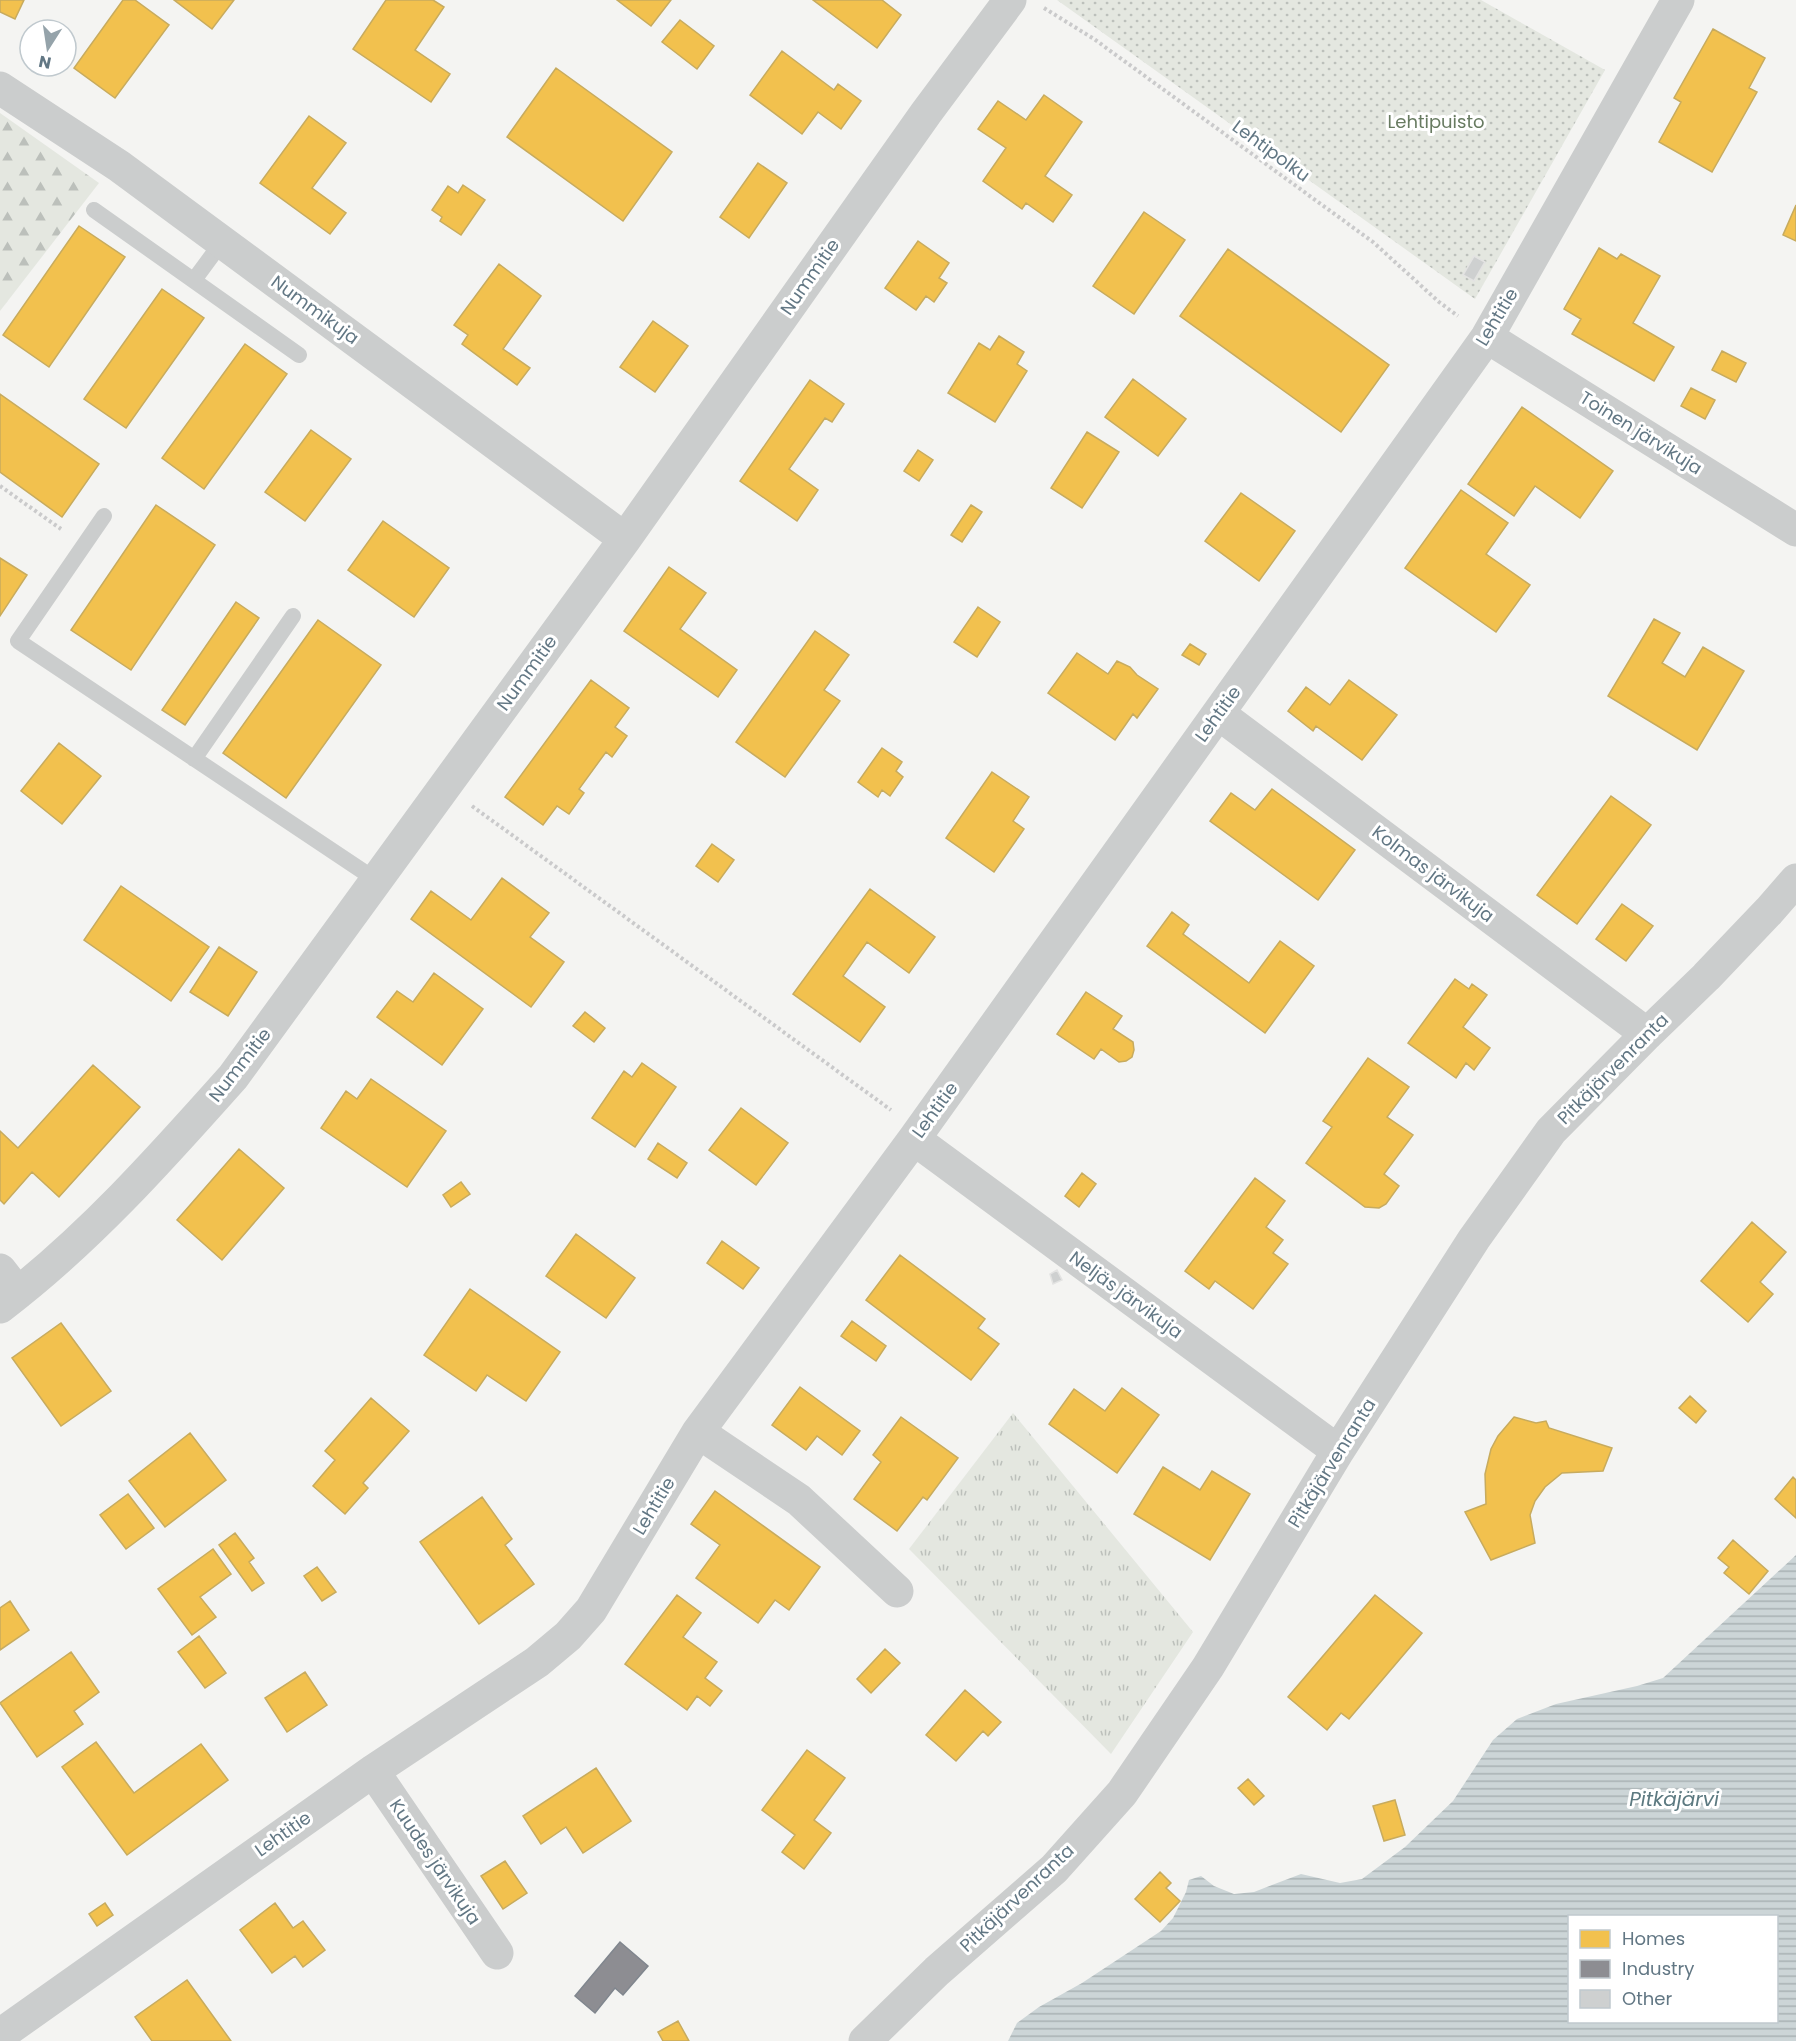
<svg xmlns="http://www.w3.org/2000/svg" width="1796" height="2041" font-family="Poppins,sans-serif">
<style>
.grass{fill:url(#grass-tufts)}
.forest{fill:url(#forest-firs)}
.park{fill:url(#park-dots)}
.water{fill:url(#water-rules);fill-rule:evenodd}
.homes{fill:#f2c14e;stroke:#c7ab5e;stroke-width:1.5}
.industry{fill:#8d8d92;stroke:#80868e;stroke-width:1.5}
.building{fill:#ced0d0;stroke:#e3e3e2;stroke-width:1.5}
.lines{fill:none;stroke-linecap:round;stroke-linejoin:round}
.path{stroke:#cacacb;stroke-width:4;stroke-dasharray:3 3;stroke-linecap:butt}
.service{stroke:#cbcdcd;stroke-width:16}
.minor{stroke:#cbcdcd;stroke-width:33}
.labels{text-anchor:middle;stroke-width:6;stroke-linejoin:round;paint-order:stroke}
.park-label{font-size:18px;fill:#687b61;stroke:#fff}
.street-label{font-size:18px;fill:#627784;stroke:#fff}
.water-label{font-size:20px;font-style:italic;fill:#5d7a81;stroke:#fff}
</style>
<defs>
<pattern id="grass-tufts" width="24" height="20" patternUnits="userSpaceOnUse" patternTransform="scale(1.5)"><rect width="24" height="20" fill="#e4e7e0"/><path d="M3 7l-1-3M5 7V3M7 7l1-3M15 17l-1-3M17 17v-4M19 17l1-3" fill="none" stroke="#bcc0bb"/></pattern>
<pattern id="forest-firs" width="22" height="20" patternUnits="userSpaceOnUse" patternTransform="scale(1.5)"><rect width="22" height="20" fill="#e4e7e0"/><path d="M5 1l3.5 6h-7zM16 11l3.5 6h-7z" fill="#bcc0bb"/></pattern>
<pattern id="park-dots" width="8" height="8" patternUnits="userSpaceOnUse" patternTransform="scale(1.5)"><rect width="8" height="8" fill="#e4e7e0"/><path d="M2 2h.1M6 6h.1" fill="none" stroke="#bcc0bb" stroke-width="1.8" stroke-linecap="round"/></pattern>
<pattern id="water-rules" width="6" height="5" patternUnits="userSpaceOnUse" patternTransform="scale(1.5)"><rect width="6" height="5" fill="#ccd5d7"/><path d="M0 2.5h6" fill="none" stroke="#a9b2b4"/></pattern>
</defs>
<rect width="100%" height="100%" fill="#f4f4f2"/>
<path class="grass" d="M 1013,1413 L 1193,1632 L 1111,1754 L 909,1549 Z"/>
<path class="forest" d="M 0,113 L 99,183 L 0,311 Z"/>
<path class="park" d="M 1057,0 L 1481,0 L 1605,70 L 1475,299 Z"/>
<path class="water" d="M 1796,1555 L 1796,2041 L 1008,2041 L 1017,2023 L 1039,2007 L 1082,1983 L 1161,1931 L 1173,1918 L 1186,1892 L 1189,1880 L 1201,1876 L 1214,1886 L 1234,1894 L 1254,1892 L 1301,1874 L 1340,1883 L 1362,1879 L 1405,1847 L 1453,1801 L 1493,1740 L 1517,1719 L 1556,1704 L 1637,1686 L 1663,1678 ZM 1570,1916 L 1776,1916 L 1776,2022 L 1570,2022 Z"/>
<path class="homes" d="M 0,0 L 24,0 L 15,19 L 0,12 Z
M 123,0 L 135,0 L 169,25 L 115,98 L 74,68 Z
M 174,0 L 234,0 L 212,29 Z
M 386,0 L 433,0 L 444,7 L 415,50 L 450,74 L 431,102 L 353,49 Z
M 617,0 L 671,0 L 651,26 Z
M 813,0 L 882,0 L 901,15 L 877,48 Z
M 680,20 L 714,46 L 697,69 L 662,42 Z
M 1713,29 L 1765,58 L 1749,88 L 1757,92 L 1712,172 L 1659,142 L 1681,102 L 1674,98 Z
M 782,51 L 834,90 L 838,84 L 861,101 L 841,129 L 818,112 L 802,134 L 750,95 Z
M 556,68 L 672,152 L 623,221 L 507,137 Z
M 1044,95 L 1082,122 L 1045,176 L 1072,195 L 1053,222 L 1026,203 L 1022,209 L 983,181 L 1006,148 L 978,129 L 998,101 L 1026,120 Z
M 309,116 L 346,143 L 312,188 L 346,213 L 330,234 L 260,183 Z
M 758,163 L 787,183 L 749,238 L 720,217 Z
M 463,185 L 485,200 L 461,235 L 440,221 L 442,217 L 432,210 L 448,186 L 458,193 Z
M 1796,205 L 1796,241 L 1783,235 Z
M 1144,212 L 1185,240 L 1134,314 L 1093,286 Z
M 79,226 L 125,257 L 49,367 L 3,335 Z
M 918,241 L 949,263 L 939,278 L 947,283 L 934,302 L 926,296 L 916,310 L 885,288 Z
M 1599,248 L 1617,259 L 1621,254 L 1660,276 L 1633,323 L 1674,347 L 1654,381 L 1572,334 L 1581,319 L 1564,309 Z
M 1228,249 L 1389,365 L 1341,432 L 1180,316 Z
M 499,264 L 541,296 L 503,349 L 530,368 L 517,385 L 462,344 L 468,335 L 454,325 Z
M 162,289 L 204,318 L 126,428 L 84,399 Z
M 653,321 L 688,346 L 655,392 L 620,367 Z
M 999,336 L 1024,352 L 1017,364 L 1027,371 L 995,422 L 948,393 L 979,343 L 990,350 Z
M 245,344 L 287,374 L 204,489 L 162,458 Z
M 1722,351 L 1746,363 L 1736,382 L 1712,370 Z
M 1133,379 L 1186,419 L 1158,456 L 1105,417 Z
M 810,380 L 844,404 L 832,422 L 825,418 L 789,469 L 818,490 L 797,521 L 740,481 Z
M 1691,388 L 1715,400 L 1705,419 L 1681,406 Z
M 0,394 L 99,464 L 62,517 L 0,472 Z
M 1522,407 L 1613,471 L 1580,518 L 1535,486 L 1514,516 L 1468,484 Z
M 311,430 L 351,459 L 305,521 L 265,492 Z
M 1087,432 L 1119,452 L 1082,508 L 1051,488 Z
M 918,450 L 933,460 L 919,481 L 904,471 Z
M 1461,490 L 1508,523 L 1486,554 L 1530,585 L 1496,632 L 1405,568 Z
M 1241,493 L 1295,531 L 1259,581 L 1205,541 Z
M 156,505 L 215,545 L 131,670 L 71,630 Z
M 971,505 L 982,512 L 962,542 L 951,535 Z
M 383,521 L 449,568 L 414,617 L 348,570 Z
M 0,558 L 27,575 L 0,616 Z
M 669,567 L 706,593 L 680,629 L 737,670 L 718,697 L 624,631 Z
M 236,602 L 259,618 L 185,725 L 162,710 Z
M 978,607 L 1000,622 L 977,657 L 954,642 Z
M 1654,619 L 1680,633 L 1662,663 L 1685,677 L 1703,647 L 1744,671 L 1697,750 L 1608,696 Z
M 318,620 L 381,665 L 286,798 L 223,753 Z
M 815,631 L 849,655 L 824,690 L 840,701 L 785,777 L 736,742 Z
M 1190,644 L 1206,654 L 1199,665 L 1182,655 Z
M 1077,653 L 1108,674 L 1117,661 L 1130,667 L 1137,675 L 1158,689 L 1137,718 L 1133,714 L 1115,740 L 1048,693 Z
M 591,680 L 629,708 L 615,727 L 627,736 L 612,757 L 606,752 L 579,789 L 584,793 L 569,814 L 557,806 L 543,825 L 505,797 Z
M 1349,680 L 1397,715 L 1362,760 L 1316,726 L 1313,731 L 1288,711 L 1306,687 L 1330,705 Z
M 59,743 L 101,776 L 62,824 L 21,791 Z
M 882,748 L 902,762 L 896,771 L 903,777 L 890,796 L 882,790 L 878,797 L 858,782 Z
M 992,772 L 1029,797 L 1013,821 L 1024,829 L 994,872 L 946,838 Z
M 1272,789 L 1355,850 L 1318,900 L 1210,821 L 1231,793 L 1255,810 Z
M 1611,796 L 1651,825 L 1577,924 L 1537,895 Z
M 712,844 L 734,860 L 718,882 L 696,866 Z
M 502,878 L 549,913 L 530,937 L 564,962 L 531,1007 L 411,919 L 431,891 L 471,920 Z
M 121,886 L 209,947 L 171,1001 L 84,940 Z
M 870,889 L 935,937 L 909,973 L 867,942 L 843,976 L 885,1007 L 860,1042 L 793,994 Z
M 1622,904 L 1653,926 L 1626,961 L 1596,939 Z
M 1172,912 L 1189,925 L 1183,934 L 1249,983 L 1280,941 L 1314,966 L 1265,1033 L 1147,946 Z
M 219,947 L 257,972 L 228,1016 L 190,992 Z
M 434,973 L 483,1009 L 442,1065 L 377,1017 L 397,991 L 413,1002 Z
M 1455,979 L 1469,989 L 1472,984 L 1487,995 L 1463,1027 L 1490,1048 L 1474,1070 L 1466,1063 L 1456,1078 L 1408,1043 Z
M 1086,992 L 1122,1016 L 1113,1029 L 1133,1042 L 1134,1050 L 1132,1057 L 1126,1061 L 1119,1062 L 1101,1049 L 1094,1059 L 1057,1034 Z
M 585,1012 L 605,1028 L 594,1042 L 573,1026 Z
M 1368,1058 L 1409,1087 L 1387,1117 L 1413,1135 L 1384,1174 L 1399,1186 L 1386,1204 L 1379,1208 L 1365,1207 L 1306,1163 L 1332,1127 L 1323,1121 Z
M 642,1063 L 676,1087 L 635,1147 L 592,1118 L 624,1071 L 632,1077 Z
M 93,1065 L 140,1107 L 59,1197 L 32,1172 L 4,1204 L 0,1200 L 0,1131 L 18,1148 Z
M 371,1079 L 446,1131 L 407,1187 L 321,1128 L 346,1091 L 357,1099 Z
M 741,1108 L 788,1143 L 756,1185 L 709,1150 Z
M 658,1143 L 687,1163 L 677,1178 L 648,1159 Z
M 239,1149 L 284,1188 L 222,1260 L 177,1220 Z
M 1082,1173 L 1096,1184 L 1079,1207 L 1065,1196 Z
M 1255,1178 L 1285,1201 L 1266,1227 L 1283,1240 L 1273,1253 L 1288,1264 L 1253,1309 L 1215,1281 L 1209,1289 L 1185,1271 Z
M 461,1182 L 470,1194 L 451,1207 L 443,1195 Z
M 1752,1222 L 1786,1252 L 1760,1282 L 1773,1294 L 1748,1322 L 1701,1281 Z
M 576,1234 L 635,1278 L 606,1318 L 546,1276 Z
M 722,1241 L 759,1268 L 743,1289 L 707,1263 Z
M 900,1255 L 985,1319 L 978,1328 L 999,1344 L 971,1380 L 866,1300 Z
M 470,1289 L 560,1352 L 526,1401 L 487,1375 L 476,1391 L 424,1355 Z
M 852,1321 L 886,1346 L 876,1361 L 841,1336 Z
M 61,1323 L 111,1391 L 61,1426 L 12,1358 Z
M 800,1387 L 860,1431 L 842,1455 L 817,1436 L 806,1450 L 772,1425 Z
M 1122,1388 L 1159,1415 L 1117,1473 L 1049,1424 L 1074,1389 L 1105,1411 Z
M 1690,1396 L 1706,1411 L 1696,1423 L 1679,1408 Z
M 371,1398 L 409,1431 L 363,1483 L 368,1488 L 345,1514 L 313,1486 L 335,1460 L 325,1451 Z
M 901,1417 L 958,1458 L 927,1500 L 923,1497 L 897,1531 L 854,1499 L 881,1462 L 873,1455 Z
M 1514,1417 L 1536,1423 L 1546,1421 L 1549,1428 L 1612,1448 L 1603,1471 L 1562,1473 L 1545,1487 L 1535,1501 L 1530,1515 L 1535,1543 L 1491,1560 L 1465,1512 L 1486,1504 L 1485,1474 L 1491,1449 L 1498,1436 Z
M 190,1433 L 226,1480 L 165,1527 L 129,1481 Z
M 1163,1467 L 1200,1490 L 1212,1471 L 1250,1494 L 1210,1560 L 1134,1514 Z
M 1793,1477 L 1796,1480 L 1796,1518 L 1775,1499 Z
M 715,1491 L 820,1567 L 789,1610 L 775,1600 L 758,1623 L 696,1578 L 720,1545 L 691,1524 Z
M 128,1494 L 154,1528 L 126,1549 L 100,1515 Z
M 482,1497 L 512,1539 L 505,1545 L 534,1584 L 479,1624 L 420,1542 Z
M 235,1533 L 254,1558 L 249,1562 L 264,1583 L 252,1591 L 219,1545 Z
M 1733,1540 L 1768,1571 L 1749,1594 L 1724,1573 L 1729,1567 L 1718,1558 Z
M 213,1549 L 231,1574 L 200,1597 L 216,1617 L 192,1635 L 158,1589 Z
M 317,1567 L 336,1592 L 322,1601 L 304,1576 Z
M 677,1595 L 701,1613 L 683,1637 L 717,1662 L 705,1678 L 722,1691 L 710,1706 L 697,1696 L 687,1710 L 625,1664 Z
M 1375,1595 L 1422,1633 L 1349,1719 L 1341,1713 L 1327,1730 L 1288,1697 Z
M 10,1601 L 29,1630 L 0,1650 L 0,1608 Z
M 199,1636 L 226,1673 L 205,1688 L 178,1652 Z
M 885,1649 L 900,1663 L 871,1693 L 857,1679 Z
M 71,1652 L 99,1692 L 74,1711 L 83,1724 L 37,1757 L 0,1703 Z
M 305,1672 L 327,1705 L 287,1732 L 265,1698 Z
M 965,1690 L 1001,1722 L 988,1736 L 983,1731 L 956,1761 L 926,1735 Z
M 96,1742 L 134,1793 L 201,1744 L 228,1780 L 127,1855 L 62,1767 Z
M 807,1750 L 845,1778 L 814,1820 L 831,1833 L 804,1869 L 782,1852 L 795,1835 L 762,1810 Z
M 596,1768 L 631,1821 L 583,1853 L 566,1827 L 541,1844 L 523,1816 Z
M 1248,1779 L 1264,1796 L 1254,1805 L 1238,1788 Z
M 1395,1800 L 1405,1835 L 1384,1841 L 1373,1806 Z
M 505,1861 L 527,1893 L 503,1909 L 481,1876 Z
M 1160,1872 L 1171,1883 L 1166,1888 L 1180,1901 L 1160,1922 L 1135,1899 Z
M 105,1903 L 113,1915 L 97,1926 L 89,1914 Z
M 275,1903 L 293,1928 L 303,1921 L 325,1950 L 303,1967 L 295,1956 L 272,1973 L 240,1930 Z
M 187,1980 L 231,2041 L 152,2041 L 135,2017 Z
M 678,2021 L 689,2041 L 663,2041 L 658,2032 Z"/>
<path class="industry" d="M 620,1942 L 648,1966 L 623,1995 L 615,1988 L 595,2013 L 575,1996 Z"/>
<path class="building" d="M 1474,256 L 1485,262 L 1474,281 L 1463,275 Z
M 1057,1270 L 1062,1280 L 1053,1284 L 1050,1274 Z"/>
<g class="lines">
<path class="path" d="M 1044,8 L 1094,39 L 1373,242 L 1439,302 L 1458,316
M 0,486 L 61,529
M 472,806 L 891,1110"/>
<path class="service" d="M 94,210 L 299,355
M 194,280 L 222,242
M 104,516 L 18,641 L 376,880
M 194,759 L 293,616"/>
<path class="minor" d="M 0,88 L 119,166 L 625,539
M 1487,337 L 1796,530
M 1219,714 L 1647,1034
M 914,1139 L 1338,1451
M 0,1270 L 18,1293
M 0,1307 C 87,1241 160,1159 233,1077 L 625,539 L 926,113 L 1010,0
M 698,1432 L 799,1500 L 897,1591
M 373,1771 L 497,1953
M 0,2035 L 373,1771 L 537,1662 L 568,1636 L 591,1610 L 698,1432 L 914,1139 L 1487,337 L 1678,0
M 865,2041 L 937,1971 L 1054,1869 L 1122,1793 L 1208,1667 L 1338,1451 L 1474,1239 L 1551,1131 L 1647,1034 L 1706,977 L 1769,911 L 1796,880"/>
</g>
<g class="labels">
<g class="park-label">
<text x="1436" y="128">Lehtipuisto</text>
</g>
<g class="street-label">
<text transform="translate(1271 151) rotate(36)" y="6">Lehtipolku</text>
<text transform="translate(810 277) rotate(-55)" y="6">Nummitie</text>
<text transform="translate(315 310) rotate(36)" y="6">Nummikuja</text>
<text transform="translate(1497 317) rotate(-59)" y="6">Lehtitie</text>
<text transform="translate(1641 433) rotate(32)" y="6">Toinen järvikuja</text>
<text transform="translate(527 673) rotate(-54)" y="6">Nummitie</text>
<text transform="translate(1218 714) rotate(-54)" y="6">Lehtitie</text>
<text transform="translate(1433 874) rotate(37)" y="6">Kolmas järvikuja</text>
<text transform="translate(240 1065) rotate(-52)" y="6">Nummitie</text>
<text transform="translate(1613 1069) rotate(-45)" y="6">Pitkäjärvenranta</text>
<text transform="translate(935 1110) rotate(-54)" y="6">Lehtitie</text>
<text transform="translate(1126 1295) rotate(36)" y="6">Neljäs järvikuja</text>
<text transform="translate(1332 1463) rotate(-58)" y="6">Pitkäjärvenranta</text>
<text transform="translate(654 1506) rotate(-59)" y="6">Lehtitie</text>
<text transform="translate(283 1834) rotate(-35)" y="6">Lehtitie</text>
<text transform="translate(435 1862) rotate(56)" y="6">Kuudes järvikuja</text>
<text transform="translate(1017 1898) rotate(-43)" y="6">Pitkäjärvenranta</text>
</g>
<g class="water-label">
<text x="1674" y="1806">Pitkäjärvi</text>
</g>
</g>
<rect x="1568" y="1915" width="210" height="108" fill="#ffffff" stroke="#c0c9ce" stroke-width="1.5"/>
<rect x="1580" y="1930" width="30" height="18" fill="#f2c14e" stroke="#c0c9ce" stroke-width="1.5"/>
<text x="1622" y="1945" font-size="18" fill="#627784">Homes</text>
<rect x="1580" y="1960" width="30" height="18" fill="#8d8d92" stroke="#c0c9ce" stroke-width="1.5"/>
<text x="1622" y="1975" font-size="18" fill="#627784">Industry</text>
<rect x="1580" y="1990" width="30" height="18" fill="#ced0d0" stroke="#c0c9ce" stroke-width="1.5"/>
<text x="1622" y="2005" font-size="18" fill="#627784">Other</text>
<g transform="translate(48 48) rotate(192)"><circle r="28" fill="#ffffff" stroke="#c0c9ce" stroke-width="1.5"/>
<path d="M0-4.5L10 22L0 15L-10 22Z" fill="#95a3aa"/>
<text y="-9" font-size="16" font-weight="bold" text-anchor="middle" fill="#627784">N</text>
</g>
</svg>
